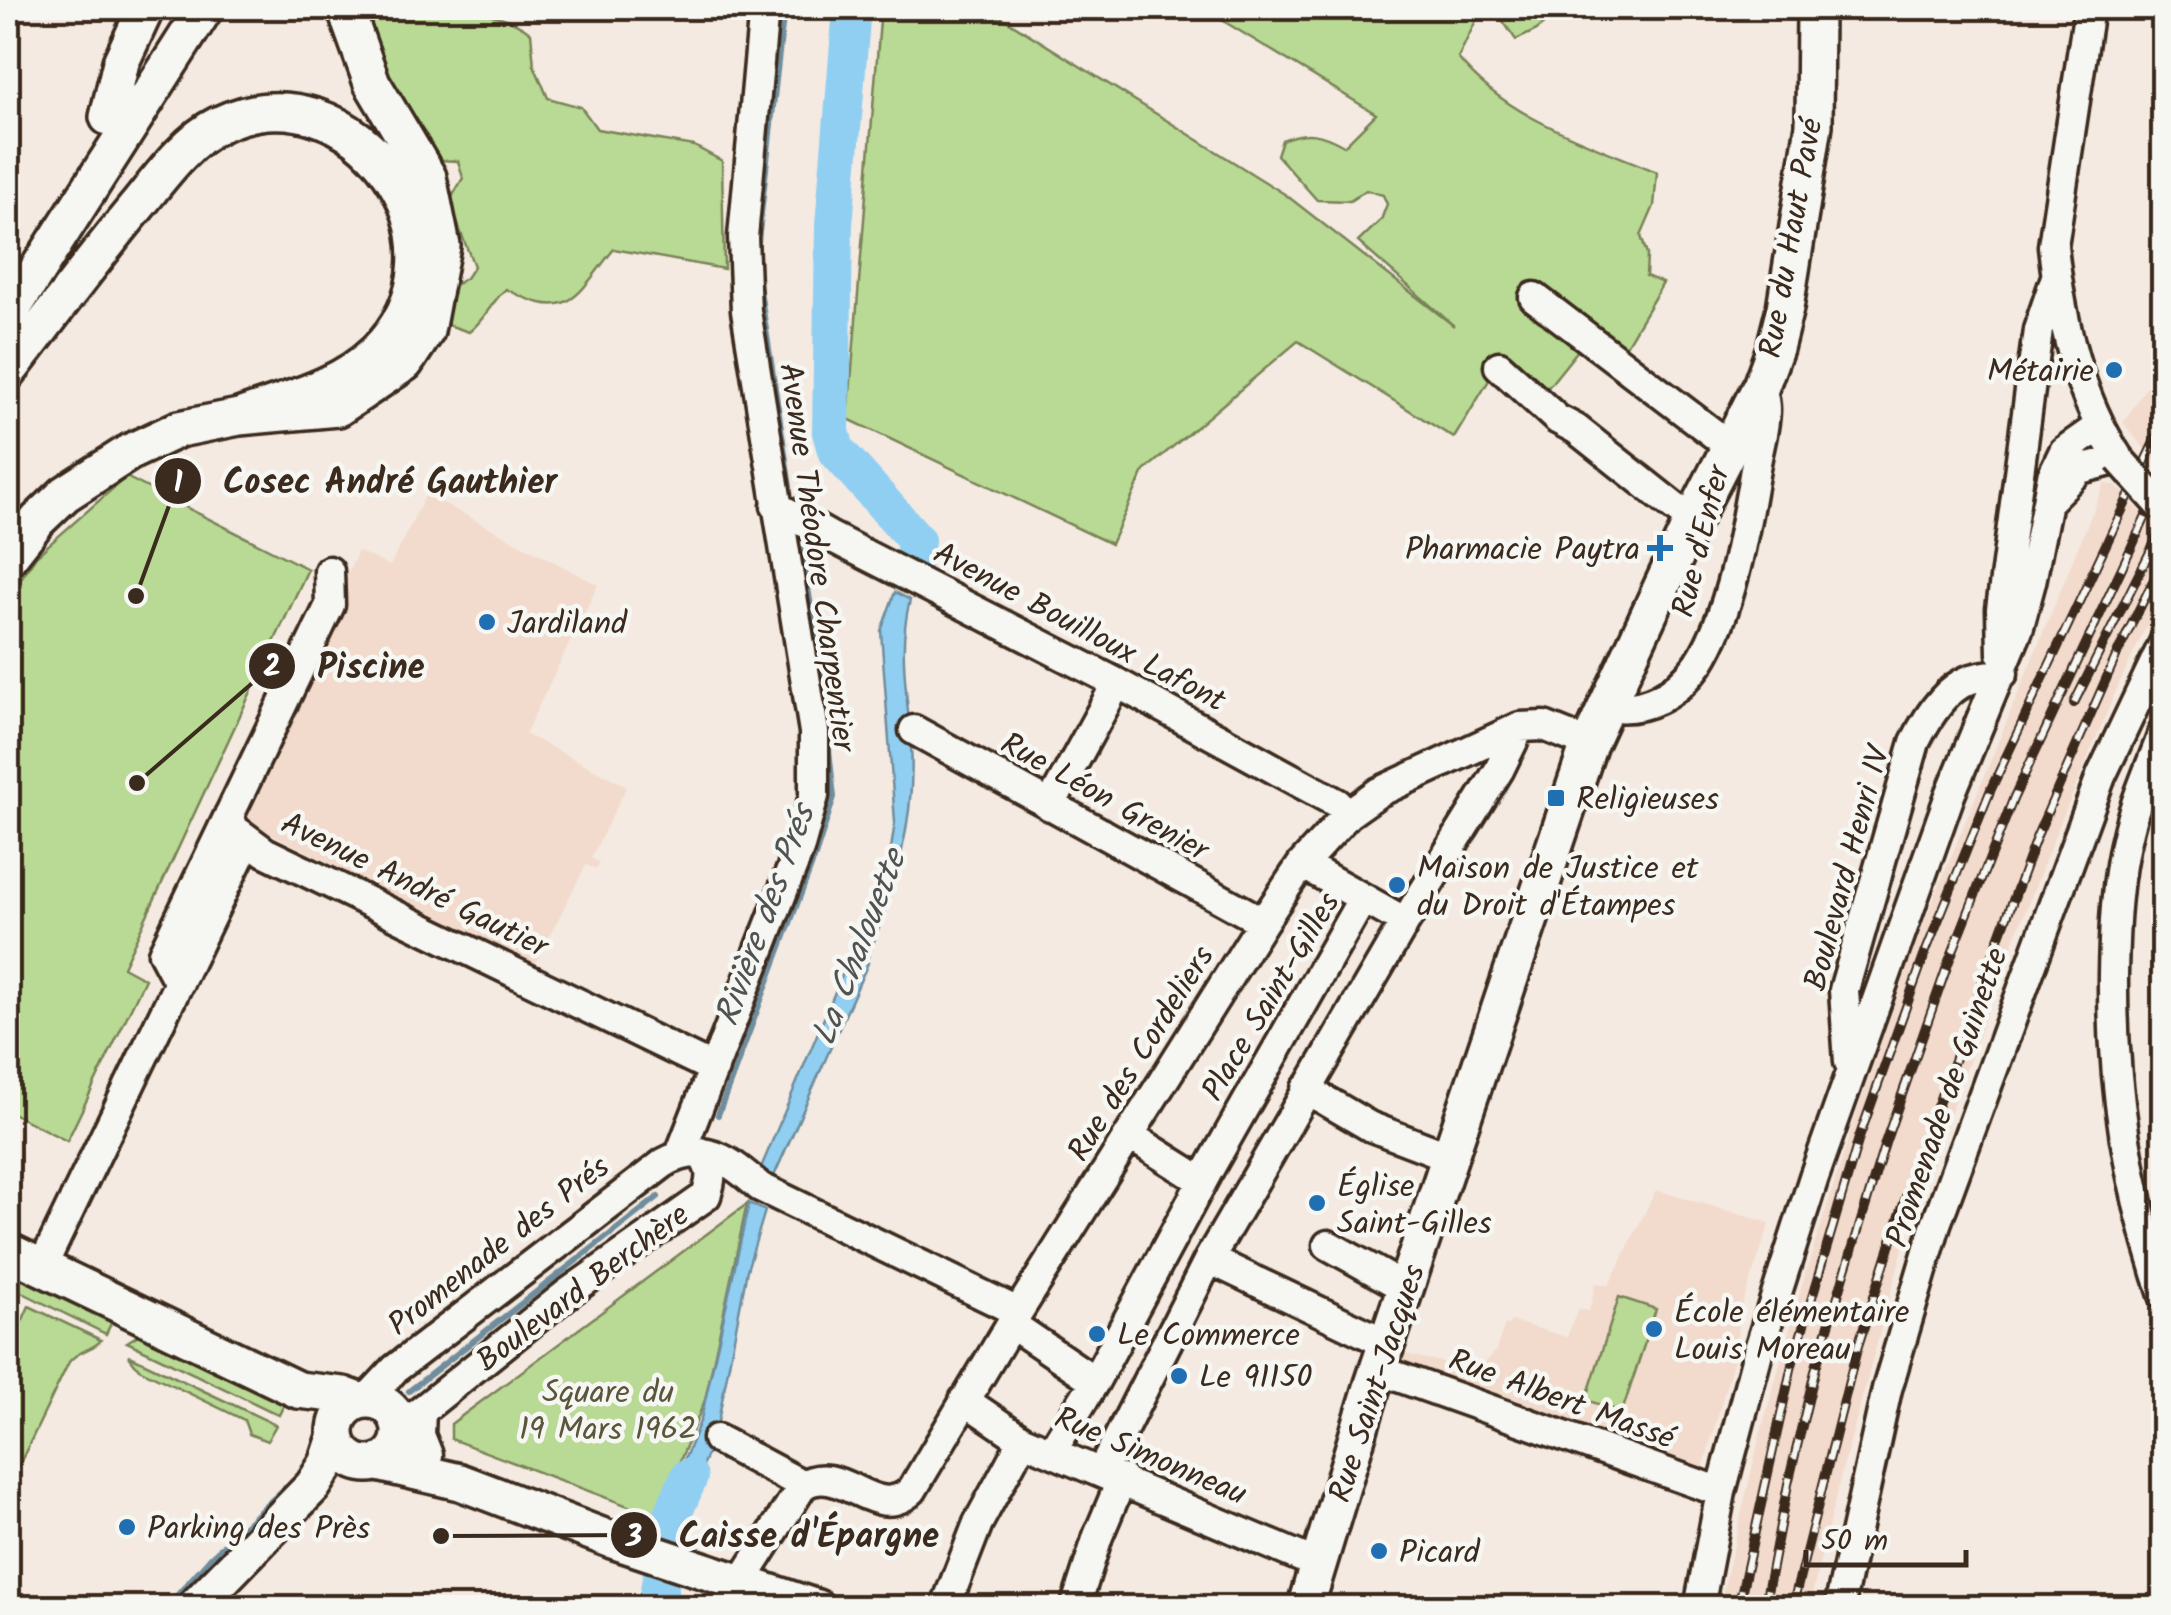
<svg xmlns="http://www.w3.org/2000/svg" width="2171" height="1615" font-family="Kalam,sans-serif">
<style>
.built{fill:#f2dbcd}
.green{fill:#b9da94;stroke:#7a8259;stroke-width:2.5}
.water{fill:#91cff2;stroke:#6f8d9d;stroke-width:2.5}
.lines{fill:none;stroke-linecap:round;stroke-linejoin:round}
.stream{stroke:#6f8d9d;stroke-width:6}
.river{stroke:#91cff2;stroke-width:38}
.minor-casing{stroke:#3b2a1e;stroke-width:35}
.major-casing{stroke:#3b2a1e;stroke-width:42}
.minor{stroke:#f6f6f2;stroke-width:28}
.major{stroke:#f6f6f2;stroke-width:35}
.rail-casing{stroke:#3b2a1e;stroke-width:10}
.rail{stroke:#f6f6f2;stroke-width:6;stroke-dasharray:19;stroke-linecap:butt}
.minor-bridge-casing{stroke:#3b2a1e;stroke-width:35;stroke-linecap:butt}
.minor-bridge{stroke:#f6f6f2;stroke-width:28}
.poi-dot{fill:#1f6fb2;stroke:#f6f6f2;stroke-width:4}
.labels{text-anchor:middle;stroke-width:9;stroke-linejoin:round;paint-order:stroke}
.street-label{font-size:32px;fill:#3b2a1e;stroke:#f6f6f2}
.poi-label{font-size:32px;fill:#3b2a1e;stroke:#f6f6f2;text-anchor:start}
.park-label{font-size:32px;fill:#5a563c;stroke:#f6f6f2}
.water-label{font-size:35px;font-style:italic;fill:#505353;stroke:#f6f6f2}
.leader{fill:none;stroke:#3b2a1e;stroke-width:4}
.callout-dot{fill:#3b2a1e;stroke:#f6f6f2;stroke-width:4}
.mark-label{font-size:30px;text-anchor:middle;font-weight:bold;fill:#fff}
.callout-label{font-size:35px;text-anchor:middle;font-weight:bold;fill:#3b2a1e;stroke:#f6f6f2;stroke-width:9;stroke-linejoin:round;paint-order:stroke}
</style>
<rect width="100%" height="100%" fill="#f4eae1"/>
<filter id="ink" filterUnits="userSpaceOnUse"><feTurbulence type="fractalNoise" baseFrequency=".01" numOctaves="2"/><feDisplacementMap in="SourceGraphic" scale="20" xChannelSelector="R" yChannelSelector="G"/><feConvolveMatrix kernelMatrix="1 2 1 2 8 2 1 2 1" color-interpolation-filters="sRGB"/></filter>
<g filter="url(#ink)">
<path class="built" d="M 2163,361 L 2163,471 L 2123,423 Z
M 2104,484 L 2116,485 L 2163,536 L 2163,592 L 2119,684 L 2054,838 L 1997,984 L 1908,1231 L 1842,1471 L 1809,1607 L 1719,1607 L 1760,1435 L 1806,1271 L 1857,1112 L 1909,959 Z
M 426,494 L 598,585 L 525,734 L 627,786 L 591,858 L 599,863 L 596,869 L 586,865 L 534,966 L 236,816 L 358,551 L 390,566 Z
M 1656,1190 L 1770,1223 L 1738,1317 L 1737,1348 L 1703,1468 L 1696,1472 L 1402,1364 L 1405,1354 L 1478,1370 L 1496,1350 L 1505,1324 L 1509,1325 L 1511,1321 L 1567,1337 L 1578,1309 L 1589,1311 L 1596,1283 L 1609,1285 Z"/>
<path class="green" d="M 360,8 C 408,8 494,1 531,33 L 534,65 L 548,98 L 581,107 L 597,129 L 694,146 L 722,161 L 724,269 L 614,249 C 575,297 571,323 506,289 C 490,303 486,319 469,332 L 433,320 L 443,292 L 466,278 L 474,266 L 449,202 L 463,178 L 458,161 L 436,160 L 395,134 Z
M 881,8 L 987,8 L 1286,195 L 1454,326 L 1358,242 L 1381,220 L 1387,204 L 1383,195 L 1366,190 L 1350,201 L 1317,200 L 1277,155 L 1282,140 C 1307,130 1321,133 1344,146 L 1376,114 L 1202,8 L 1482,8 L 1458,58 C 1507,119 1587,142 1657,172 L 1654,206 L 1641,236 L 1647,255 L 1646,276 L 1663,283 L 1621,354 L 1591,334 L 1542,395 L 1500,362 L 1454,438 L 1298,341 L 1144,471 L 1111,544 L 848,419 Z
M 1494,8 L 1561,8 L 1537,30 L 1516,40 Z
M 126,477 L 308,569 L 123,967 L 145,979 L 67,1141 L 8,1111 L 8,598 L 36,556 Z
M 747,1204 L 705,1400 L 657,1517 L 451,1439 L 451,1424 Z
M 20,1271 L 114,1317 L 106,1334 L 13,1288 Z
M 1619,1297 L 1656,1309 L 1622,1412 L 1586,1400 Z
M 29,1306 L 101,1340 C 94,1350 78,1350 69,1362 L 8,1488 L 8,1353 Z
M 145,1331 L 287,1398 L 279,1415 L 127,1342 Z
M 128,1355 L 276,1425 L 267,1441 L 249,1434 L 244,1420 L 139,1369 Z"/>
<path class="water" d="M 895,592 L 910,600 C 897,649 908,696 911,746 C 916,820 894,890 868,957 L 853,949 L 891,849 L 895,822 L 881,631 Z
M 851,954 L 868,963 L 774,1176 L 760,1170 Z
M 749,1203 L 765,1211 L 747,1270 L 716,1432 L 678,1526 L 659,1521 L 701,1419 Z"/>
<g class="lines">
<path class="stream" d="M 757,250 L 784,8
M 758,277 L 790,487
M 718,1115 L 815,856 L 834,797 L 820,665 L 802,549
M 409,1391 L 658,1197
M 166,1608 L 211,1557 L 285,1488"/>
<path class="river" d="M 852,8 L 834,225 L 831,432 L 836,450 L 916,540 L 914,559
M 656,1608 L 672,1516 L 689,1477"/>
<defs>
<path id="minor" d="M 1534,297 L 1731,447
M 1499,366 L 1557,419 L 1576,429 L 1692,521
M 2048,501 L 2080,469 L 2119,459 C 2078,396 2061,320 2053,246 L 2089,8
M 776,506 L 829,536 L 1117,683 L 1337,803 L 1348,814
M 2002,654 L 2001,609 L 2038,330 L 2056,277
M 1607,706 C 1644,713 1677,694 1699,663 C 1732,613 1746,522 1756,463 C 1759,446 1765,427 1765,409 C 1765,402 1763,394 1761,386
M 914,730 L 1263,922
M 2164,731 C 2152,764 2136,797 2128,831 C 2116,878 2114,927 2113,974 C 2112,1088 2128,1187 2164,1295
M 1050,806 L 1117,683
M 229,815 L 234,829 L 265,852 L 714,1069
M 1302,864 L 1363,898
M 1405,922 L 1499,770 L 1520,727
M 179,983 L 163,953 L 330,605 L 329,571
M 1849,1062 L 1844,990 L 1915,742 C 1926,720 1945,689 1969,680 C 1979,676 1992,675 2003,673
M 1306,1089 L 1369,1126 L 1450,1157
M 1129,1135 L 1202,1181
M 680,1154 L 799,850 L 814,796 L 814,732 L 746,311 L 743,237 L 764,8
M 1328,1245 L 1407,1289
M 1209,1259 L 1388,1344
M 42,1267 L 247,841
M 1011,1324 L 1095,1381
M 1379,1370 L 1721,1492
M 366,1400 L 395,1369 L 664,1163 C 704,1140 729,1160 760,1187 L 1018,1312
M 964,1400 L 1023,1440 L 1317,1564
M 421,1411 L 420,1435 L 428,1455
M 399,1424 L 421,1411 L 568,1293 L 706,1196 C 713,1176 712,1169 700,1152
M 717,1439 L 803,1485
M 1052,1451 L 1095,1381 L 1208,1171 L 1363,898 L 1405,922 L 1209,1259 L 1102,1471
M 725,1608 L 803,1485 C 842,1461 875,1525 912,1490 L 1018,1312 L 1263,922 L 1302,864 L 1348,814 L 1379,792 L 1520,727 L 1544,726 L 1589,744
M 945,1608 L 978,1523 L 1023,1440
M 1075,1608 L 1098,1536 L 1122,1479
M 1699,1608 L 1721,1492 L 1758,1352 L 1814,1177 L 1950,795 L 2018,630 L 2031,582 L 2052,476 L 2064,451 L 2098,427
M 1839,1608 L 1887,1389 L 1936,1224 L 2101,776 L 2164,643"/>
<path id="major" d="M 108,117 L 121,62 L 146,8
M 8,316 L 205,8
M 8,372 C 51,316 93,259 138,205 C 159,179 187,140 218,125 C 356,58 486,245 375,353 C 339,388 285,400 239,417
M 8,558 L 38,520 L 65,494 L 130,452 L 179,429 L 239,417 L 338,408 L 405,363 L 426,331 L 442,246 L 428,177 L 372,83 L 345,8
M 8,1251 L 298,1390 L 343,1395 L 359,1401
M336 1432a32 32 0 1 1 64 0a32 32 0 1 1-64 0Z
M 378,1463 L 460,1482 L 612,1540 L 817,1608
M 194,1608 L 313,1486 L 327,1464 L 336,1437
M 1305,1608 L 1373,1384 L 1589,744 L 1692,521 L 1761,386 L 1775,348 L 1785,308 L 1814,125 L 1815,8"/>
</defs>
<use href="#minor" class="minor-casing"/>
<use href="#major" class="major-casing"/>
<use href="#minor" class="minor"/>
<use href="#major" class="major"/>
<defs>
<path id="rail" d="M 2074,703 L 2164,524
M 1738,1608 L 1792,1365 L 1859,1138 L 1926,951 L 1991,789 L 2164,421
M 1764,1608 L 1788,1484 L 1816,1367 L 1885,1143 L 1949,961 L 2014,797 L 2164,478
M 1792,1608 L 1857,1349 L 1921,1150 L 2036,838 L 2118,652 L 2164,559"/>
</defs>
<use href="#rail" class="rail-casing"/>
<use href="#rail" class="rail"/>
<defs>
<path id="minor-bridge" d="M 2119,459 L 2164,509"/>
</defs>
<use href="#minor-bridge" class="minor-bridge-casing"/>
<use href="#minor-bridge" class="minor-bridge"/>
</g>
</g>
<g class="poi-dot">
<circle cx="2114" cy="370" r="10"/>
<path d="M1655 533h10v10h10v10h-10v10h-10v-10h-10v-10h10z"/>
<circle cx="487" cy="622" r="10"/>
<rect x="1546" y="788" width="20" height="20" rx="5"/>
<circle cx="1397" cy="885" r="10"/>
<circle cx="1317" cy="1203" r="10"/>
<circle cx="1654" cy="1329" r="10"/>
<circle cx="1097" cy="1334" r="10"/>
<circle cx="1179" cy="1376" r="10"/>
<circle cx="127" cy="1527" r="10"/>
<circle cx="1379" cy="1551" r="10"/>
</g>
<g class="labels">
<g class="street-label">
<text transform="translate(1790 238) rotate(-80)" y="11">Rue du Haut Pavé</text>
<text transform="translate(1700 541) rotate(-76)" y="11">Rue d'Enfer</text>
<text transform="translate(818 557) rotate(82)" y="11">Avenue Théodore Charpentier</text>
<text transform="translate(1080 626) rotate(28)" y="11">Avenue Bouilloux Lafont</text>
<text transform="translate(1105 796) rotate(29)" y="11">Rue Léon Grenier</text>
<text transform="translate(1846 868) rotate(-75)" y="11">Boulevard Henri IV</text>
<text transform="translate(415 884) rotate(26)" y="11">Avenue André Gautier</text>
<text transform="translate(1270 996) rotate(-59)" y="11">Place Saint-Gilles</text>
<text transform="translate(1140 1053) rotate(-58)" y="11">Rue des Cordeliers</text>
<text transform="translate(1946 1097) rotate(-71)" y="11">Promenade de Guinette</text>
<text transform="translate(498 1245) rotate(-38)" y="11">Promenade des Prés</text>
<text transform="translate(582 1287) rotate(-37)" y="11">Boulevard Berchère</text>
<text transform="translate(1376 1383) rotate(-72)" y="11">Rue Saint-Jacques</text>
<text transform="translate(1562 1398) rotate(20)" y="11">Rue Albert Massé</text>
<text transform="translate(1151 1455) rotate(23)" y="11">Rue Simonneau</text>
</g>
<g class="poi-label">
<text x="2094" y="381" text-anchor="end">Métairie</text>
<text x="1640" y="559" text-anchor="end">Pharmacie Paytra</text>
<text x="507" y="633">Jardiland</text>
<text x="1576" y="809">Religieuses</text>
<text x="1417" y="878">Maison de Justice et<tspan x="1417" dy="37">du Droit d'Étampes</tspan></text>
<text x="1337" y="1196">Église<tspan x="1337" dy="37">Saint-Gilles</tspan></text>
<text x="1674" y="1322">École élémentaire<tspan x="1674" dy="37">Louis Moreau</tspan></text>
<text x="1117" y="1345">Le Commerce</text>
<text x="1199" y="1387">Le 91150</text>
<text x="147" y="1538">Parking des Près</text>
<text x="1399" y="1562">Picard</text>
</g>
<g class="park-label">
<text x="608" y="1402">Square du<tspan x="608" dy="37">19 Mars 1962</tspan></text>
</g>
<g class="water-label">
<text transform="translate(764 915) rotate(-70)" y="12">Rivière des Prés</text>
<text transform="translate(858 947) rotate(-69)" y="12">La Chalouette</text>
</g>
</g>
<path class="leader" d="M136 596L178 481M137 783L272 666M441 1536L634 1535"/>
<g class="callout-dot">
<circle cx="136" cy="596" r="10"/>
<circle cx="137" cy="783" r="10"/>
<circle cx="441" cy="1536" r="10"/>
<circle cx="178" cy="481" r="25"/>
<circle cx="272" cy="666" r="25"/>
<circle cx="634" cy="1535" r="25"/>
</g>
<g class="mark-label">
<text x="178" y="492">1</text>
<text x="272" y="676">2</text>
<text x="634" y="1546">3</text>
</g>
<g class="callout-label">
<text x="390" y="493">Cosec André Gauthier</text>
<text x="371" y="678">Piscine</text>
<text x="809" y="1547">Caisse d'Épargne</text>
</g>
<rect width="2171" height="1615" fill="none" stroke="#f6f6f2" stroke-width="40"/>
<rect x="20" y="20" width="2131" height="1575" fill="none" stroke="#3b2a1e" stroke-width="4" filter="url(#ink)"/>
<path d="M1806 1550v15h160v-15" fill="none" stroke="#3b2a1e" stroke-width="5"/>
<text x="1821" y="1550" font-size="30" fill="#3b2a1e" stroke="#f6f6f2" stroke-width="8" paint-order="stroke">50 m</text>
</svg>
